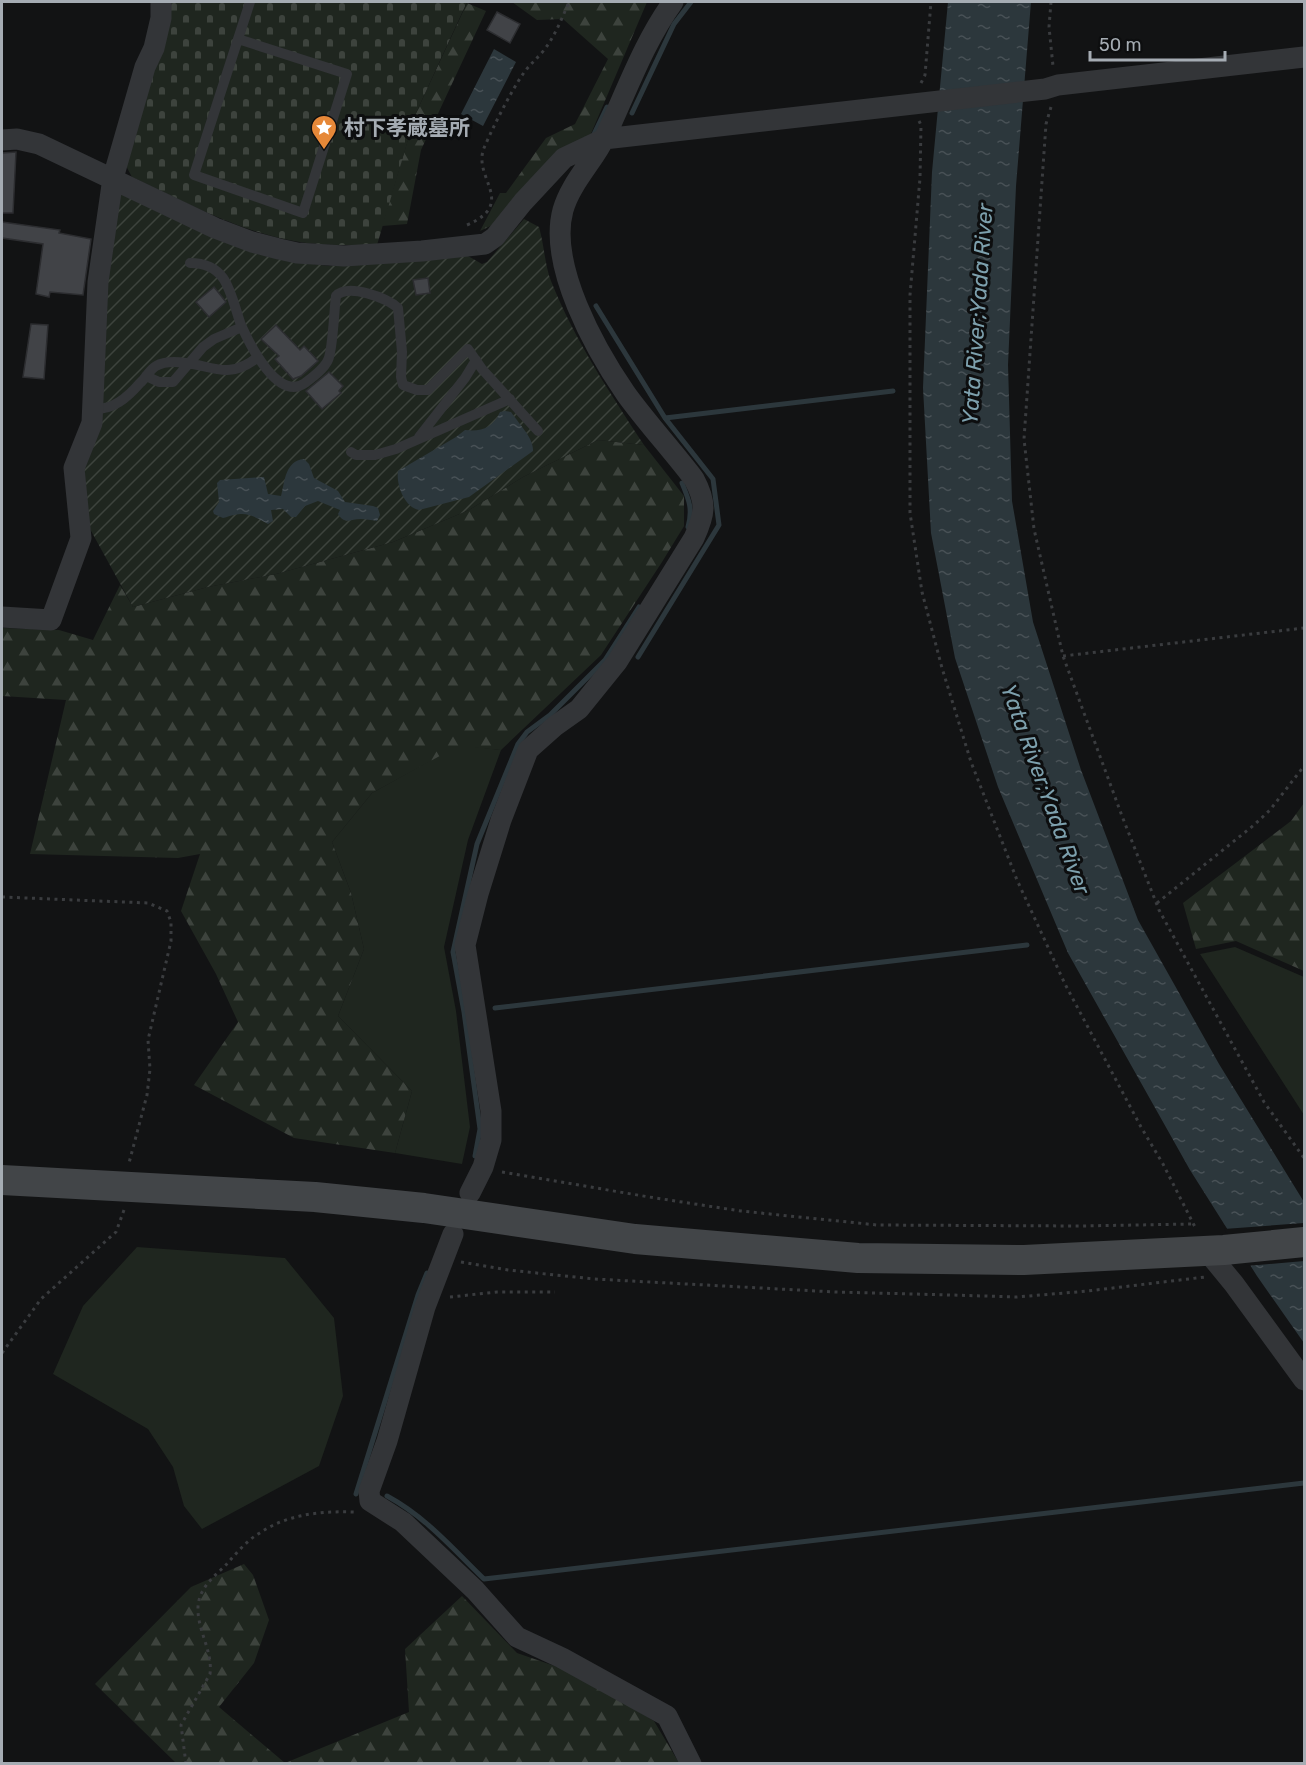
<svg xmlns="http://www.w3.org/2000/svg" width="1306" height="1765" font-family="Rubik,'Noto Sans JP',sans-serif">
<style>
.green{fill:#1f261f}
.forest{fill:url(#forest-firs)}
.cemetery{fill:url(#cemetery-stones)}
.garden{fill:url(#garden-furrows)}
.water{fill:url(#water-ripples)}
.pier{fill:#121314}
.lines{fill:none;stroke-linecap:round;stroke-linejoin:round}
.stream{stroke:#2c373c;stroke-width:5}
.building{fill:#414347;stroke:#2c2d30;stroke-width:1.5}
.path{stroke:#3a3c3f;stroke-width:3;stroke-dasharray:3 4.5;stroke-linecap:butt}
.lane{stroke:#333538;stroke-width:10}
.street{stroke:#333538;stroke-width:21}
.secondary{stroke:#424548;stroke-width:30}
.labels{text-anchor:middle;stroke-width:6;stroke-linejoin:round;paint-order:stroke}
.poi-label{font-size:21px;font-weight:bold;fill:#a5acb3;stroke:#0d0e0f;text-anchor:start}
.water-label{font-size:22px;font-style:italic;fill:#7da0ad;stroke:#0d0e0f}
</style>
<defs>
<pattern id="forest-firs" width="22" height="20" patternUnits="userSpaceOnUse" patternTransform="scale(1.5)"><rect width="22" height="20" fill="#1f261f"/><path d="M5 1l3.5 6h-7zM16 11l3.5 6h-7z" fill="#3d433d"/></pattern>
<pattern id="cemetery-stones" width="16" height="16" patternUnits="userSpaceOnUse" patternTransform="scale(1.5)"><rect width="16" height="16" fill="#1f261f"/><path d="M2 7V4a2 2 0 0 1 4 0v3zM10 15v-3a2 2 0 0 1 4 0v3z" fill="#3d433d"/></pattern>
<pattern id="garden-furrows" width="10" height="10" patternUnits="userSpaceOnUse" patternTransform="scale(1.5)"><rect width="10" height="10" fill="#1f261f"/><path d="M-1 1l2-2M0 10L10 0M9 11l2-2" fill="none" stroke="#3d433d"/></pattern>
<pattern id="water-ripples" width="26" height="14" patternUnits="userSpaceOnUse" patternTransform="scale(1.5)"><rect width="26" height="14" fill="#2c373c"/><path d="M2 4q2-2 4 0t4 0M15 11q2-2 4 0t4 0" fill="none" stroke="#485156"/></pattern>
</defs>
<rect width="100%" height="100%" fill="#121314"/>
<path class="green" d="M 458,745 L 501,750 L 468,840 L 444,947 L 456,1011 L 470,1127 L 462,1164 L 395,1153 L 412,1091 L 338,1016 L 364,949 L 351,893 L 332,842 L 372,793 Z
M 1235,947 L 1304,977 L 1304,1115 L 1200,954 Z
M 137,1247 L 285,1258 L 334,1318 L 343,1396 L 319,1466 L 202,1529 L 184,1506 L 173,1467 L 148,1429 L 53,1374 L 83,1306 Z"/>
<path class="forest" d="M 512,2 L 647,2 L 590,136 L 497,223 L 480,231 L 500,193 L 506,193 L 546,138 L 575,124 L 608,59 L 563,19 L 537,20 Z
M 467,3 L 486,11 L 421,150 L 407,224 L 382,226 L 416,113 Z
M 598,440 L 644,445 L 684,496 L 684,526 L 662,562 L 601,655 L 501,750 L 458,746 L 372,793 L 332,842 L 351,893 L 364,949 L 338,1016 L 412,1091 L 395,1153 L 294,1138 L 194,1085 L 238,1022 L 216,974 L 181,911 L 200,854 L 178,858 L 30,854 L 66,700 L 2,696 L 2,628 L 59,630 L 93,640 L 120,585 L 133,607 L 208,587 L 276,574 L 393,542 L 469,510 L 523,477 Z
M 1304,803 L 1304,971 L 1236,941 L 1196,949 L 1183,903 L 1291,821 Z
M 244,1564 L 253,1575 L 269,1620 L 254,1663 L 219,1707 L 285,1763 L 409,1712 L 405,1649 L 462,1596 L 517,1653 L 578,1674 L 654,1721 L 679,1763 L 176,1763 L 95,1684 L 191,1587 Z"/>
<path class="cemetery" d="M 169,2 L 467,2 L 416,113 L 377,245 C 349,245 321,246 294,241 C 237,231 183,201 132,177 L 125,164 Z"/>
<path class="garden" d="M 117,189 L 283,260 L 328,266 L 468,256 L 482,264 L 487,262 L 524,219 L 539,227 C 544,244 545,266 551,281 C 574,339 610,393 644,445 L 598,440 L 523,477 L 469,510 L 393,542 L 276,574 L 208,587 L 133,607 L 90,529 L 83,465 Z"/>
<path class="water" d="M 948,2 L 1031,2 L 1016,186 L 1008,365 L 1012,501 L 1033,622 L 1081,770 L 1138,920 L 1219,1064 L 1304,1202 L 1304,1343 L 1257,1276 L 1190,1170 L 1068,953 L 998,787 L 955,658 L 931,533 L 923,388 L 932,172 Z
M 494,49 L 516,62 L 483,126 L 461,114 Z
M 505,411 L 511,412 C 518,423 534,438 533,451 L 469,497 L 419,510 C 404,507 396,484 398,471 L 456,437 L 465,430 C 481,432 493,428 500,412 Z
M 304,459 L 309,464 L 314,478 L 338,491 L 345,502 L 373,506 L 378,508 L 380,515 L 377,521 C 371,520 366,519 361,519 C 350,519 345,525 338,514 L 340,510 L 318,501 L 305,506 L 296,517 L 291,517 L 283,509 L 271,510 L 273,521 L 268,524 C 248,513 245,511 223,518 L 214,514 L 213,511 L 219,502 L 217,483 L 220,480 L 264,477 L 268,494 L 281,496 C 285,481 285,461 304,459 Z"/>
<path class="pier" d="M 1304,1223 L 1304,1261 L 1247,1266 L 1224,1229 Z"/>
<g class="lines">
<path class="stream" d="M 632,113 L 674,24 L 691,2
M 594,134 L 607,107
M 596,306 L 665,418 L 713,479 L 719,525 L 638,657
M 665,418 L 893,391
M 682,483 C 689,500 693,509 688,527
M 495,1008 L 1027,945
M 475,1156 L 480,1129 L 464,1012 L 453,952 L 477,844 L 518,744 L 527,732 L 550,715 L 605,660 L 639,607
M 356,1494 L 418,1295 L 427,1273
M 387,1496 C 426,1517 453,1549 484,1579 L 1304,1483"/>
</g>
<path class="building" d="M 497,12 L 520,24 L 510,43 L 487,30 Z
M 16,152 L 13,213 L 2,213 L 2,153 Z
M 2,222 L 60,230 L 59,233 L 91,239 L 83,295 L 50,292 L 49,297 L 36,294 L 43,244 L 2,238 Z
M 428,278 L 430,293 L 416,295 L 413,280 Z
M 214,287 L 226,302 L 209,317 L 196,302 Z
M 31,324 L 48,325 L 44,379 L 23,377 Z
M 276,325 L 300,350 L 304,346 L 318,361 L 301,376 L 293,379 L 275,359 L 279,356 L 261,339 Z
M 329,372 L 343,386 L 339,391 L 341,393 L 322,409 L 306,391 Z"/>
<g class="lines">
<path class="path" d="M 1051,2 L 1049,27 L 1053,66
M 921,83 L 925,75 L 931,2
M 1051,107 L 1046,124 L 1024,439 L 1034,529 L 1063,656 L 1122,816 L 1159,910 L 1264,1102 L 1304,1158
M 919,121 L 921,125 L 920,178 L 910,295 L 910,513 L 922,592 L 942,668 L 971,762 L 1017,880 L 1065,984 L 1141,1127 L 1163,1164 L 1195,1227
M 467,225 C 518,203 472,178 484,148 C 493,127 510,93 523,74 C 529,65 537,59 544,50 C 555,36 562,18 569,2
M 1063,656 L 1304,628
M 2,897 L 148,903 L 167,911 L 171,922 L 171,941 L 148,1040 L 150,1069 L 147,1095 L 129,1163
M 1157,903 L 1254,825 L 1270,810 L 1304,766
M 502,1172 L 649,1197 L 741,1211 L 877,1225 L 1079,1226 L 1193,1224
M 461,1262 L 508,1270 L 594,1279 L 835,1292 L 951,1295 L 1017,1297 L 1088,1291 L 1205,1277
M 450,1297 L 497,1292 L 555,1292
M 2,1353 L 41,1299 L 116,1232 L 124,1210
M 186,1764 L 181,1725 L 210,1674 C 213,1651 197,1630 198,1607 C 199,1589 212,1578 225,1566 C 235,1555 245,1542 258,1534 C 287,1514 320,1511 354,1512"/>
<path class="lane" d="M 238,39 L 347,74 L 303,213 L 194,175 L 250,2
M 190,263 C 202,263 215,267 223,278 C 231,289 236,311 241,325 C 250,345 278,402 305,383 C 313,377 324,369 328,360 C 333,350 334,310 336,296 C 348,283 387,298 398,308 L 402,352 L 401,377 L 403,385 L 417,390 L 428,390 L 468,349 L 482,369 L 538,431
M 146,376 L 159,382 L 173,382 L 203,347 L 214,339 L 242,327
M 93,409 C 113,410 127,398 140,383 C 146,378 149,370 156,366 C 161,363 169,362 174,362 C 209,362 226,383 258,357
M 419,437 L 465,378 L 476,360
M 351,452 L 356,455 L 375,455 L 396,449 L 510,399"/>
<path class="street" d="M 2,140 L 17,139 L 39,144 L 215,228 L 252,242 L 279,249 L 297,253 L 344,256 L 422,251 L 485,244 L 495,237 L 523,202 L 564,158 L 604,139 L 1045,89 L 1058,85 L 1304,57
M 2,617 L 51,620 L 81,538 L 74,468 L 92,423 L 98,282 L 113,178 L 145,67 L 154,48 L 161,18 L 161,2
M 470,1193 L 483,1167 L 491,1140 L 491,1111 L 465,945 L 478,894 L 501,820 L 528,750 L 555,726 L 579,709 L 617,662 L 694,538 C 705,514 707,503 694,479 C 672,450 647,423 626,394 C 595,349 548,265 563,210 C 571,182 594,161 606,135 C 627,90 644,42 673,2
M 453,1234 L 425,1307 L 387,1441 L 369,1491 L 370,1501 L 403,1522 L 475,1590 L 517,1637 L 562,1658 L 667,1716 L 691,1764
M 1206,1250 L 1234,1284 L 1304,1380"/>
<path class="secondary" d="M 2,1180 L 315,1197 L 424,1208 L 635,1239 L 858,1258 L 1024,1260 L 1224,1250 L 1304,1242"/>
</g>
<defs>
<symbol id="sight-pin" viewBox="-11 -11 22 30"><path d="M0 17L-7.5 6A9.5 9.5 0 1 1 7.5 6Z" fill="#e68838" stroke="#0d0e0f"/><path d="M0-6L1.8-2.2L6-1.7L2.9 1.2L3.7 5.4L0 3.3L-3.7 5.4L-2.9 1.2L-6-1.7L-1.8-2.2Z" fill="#fff"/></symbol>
</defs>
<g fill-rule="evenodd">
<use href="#sight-pin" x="309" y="113" width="30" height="40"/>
</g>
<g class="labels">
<g class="poi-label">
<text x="344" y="135">村下孝蔵墓所</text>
</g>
<g class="water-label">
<text transform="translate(977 314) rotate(-86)" y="8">Yata River;Yada River</text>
<text transform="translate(1046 789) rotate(70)" y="8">Yata River;Yada River</text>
</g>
</g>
<rect width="1306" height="1765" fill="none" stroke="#a5acb3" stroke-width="6"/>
<path d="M1090 51v9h135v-9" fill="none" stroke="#a5acb3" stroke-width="3"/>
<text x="1099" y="51" font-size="18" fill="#a5acb3" stroke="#0d0e0f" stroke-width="4.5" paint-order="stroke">50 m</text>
</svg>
